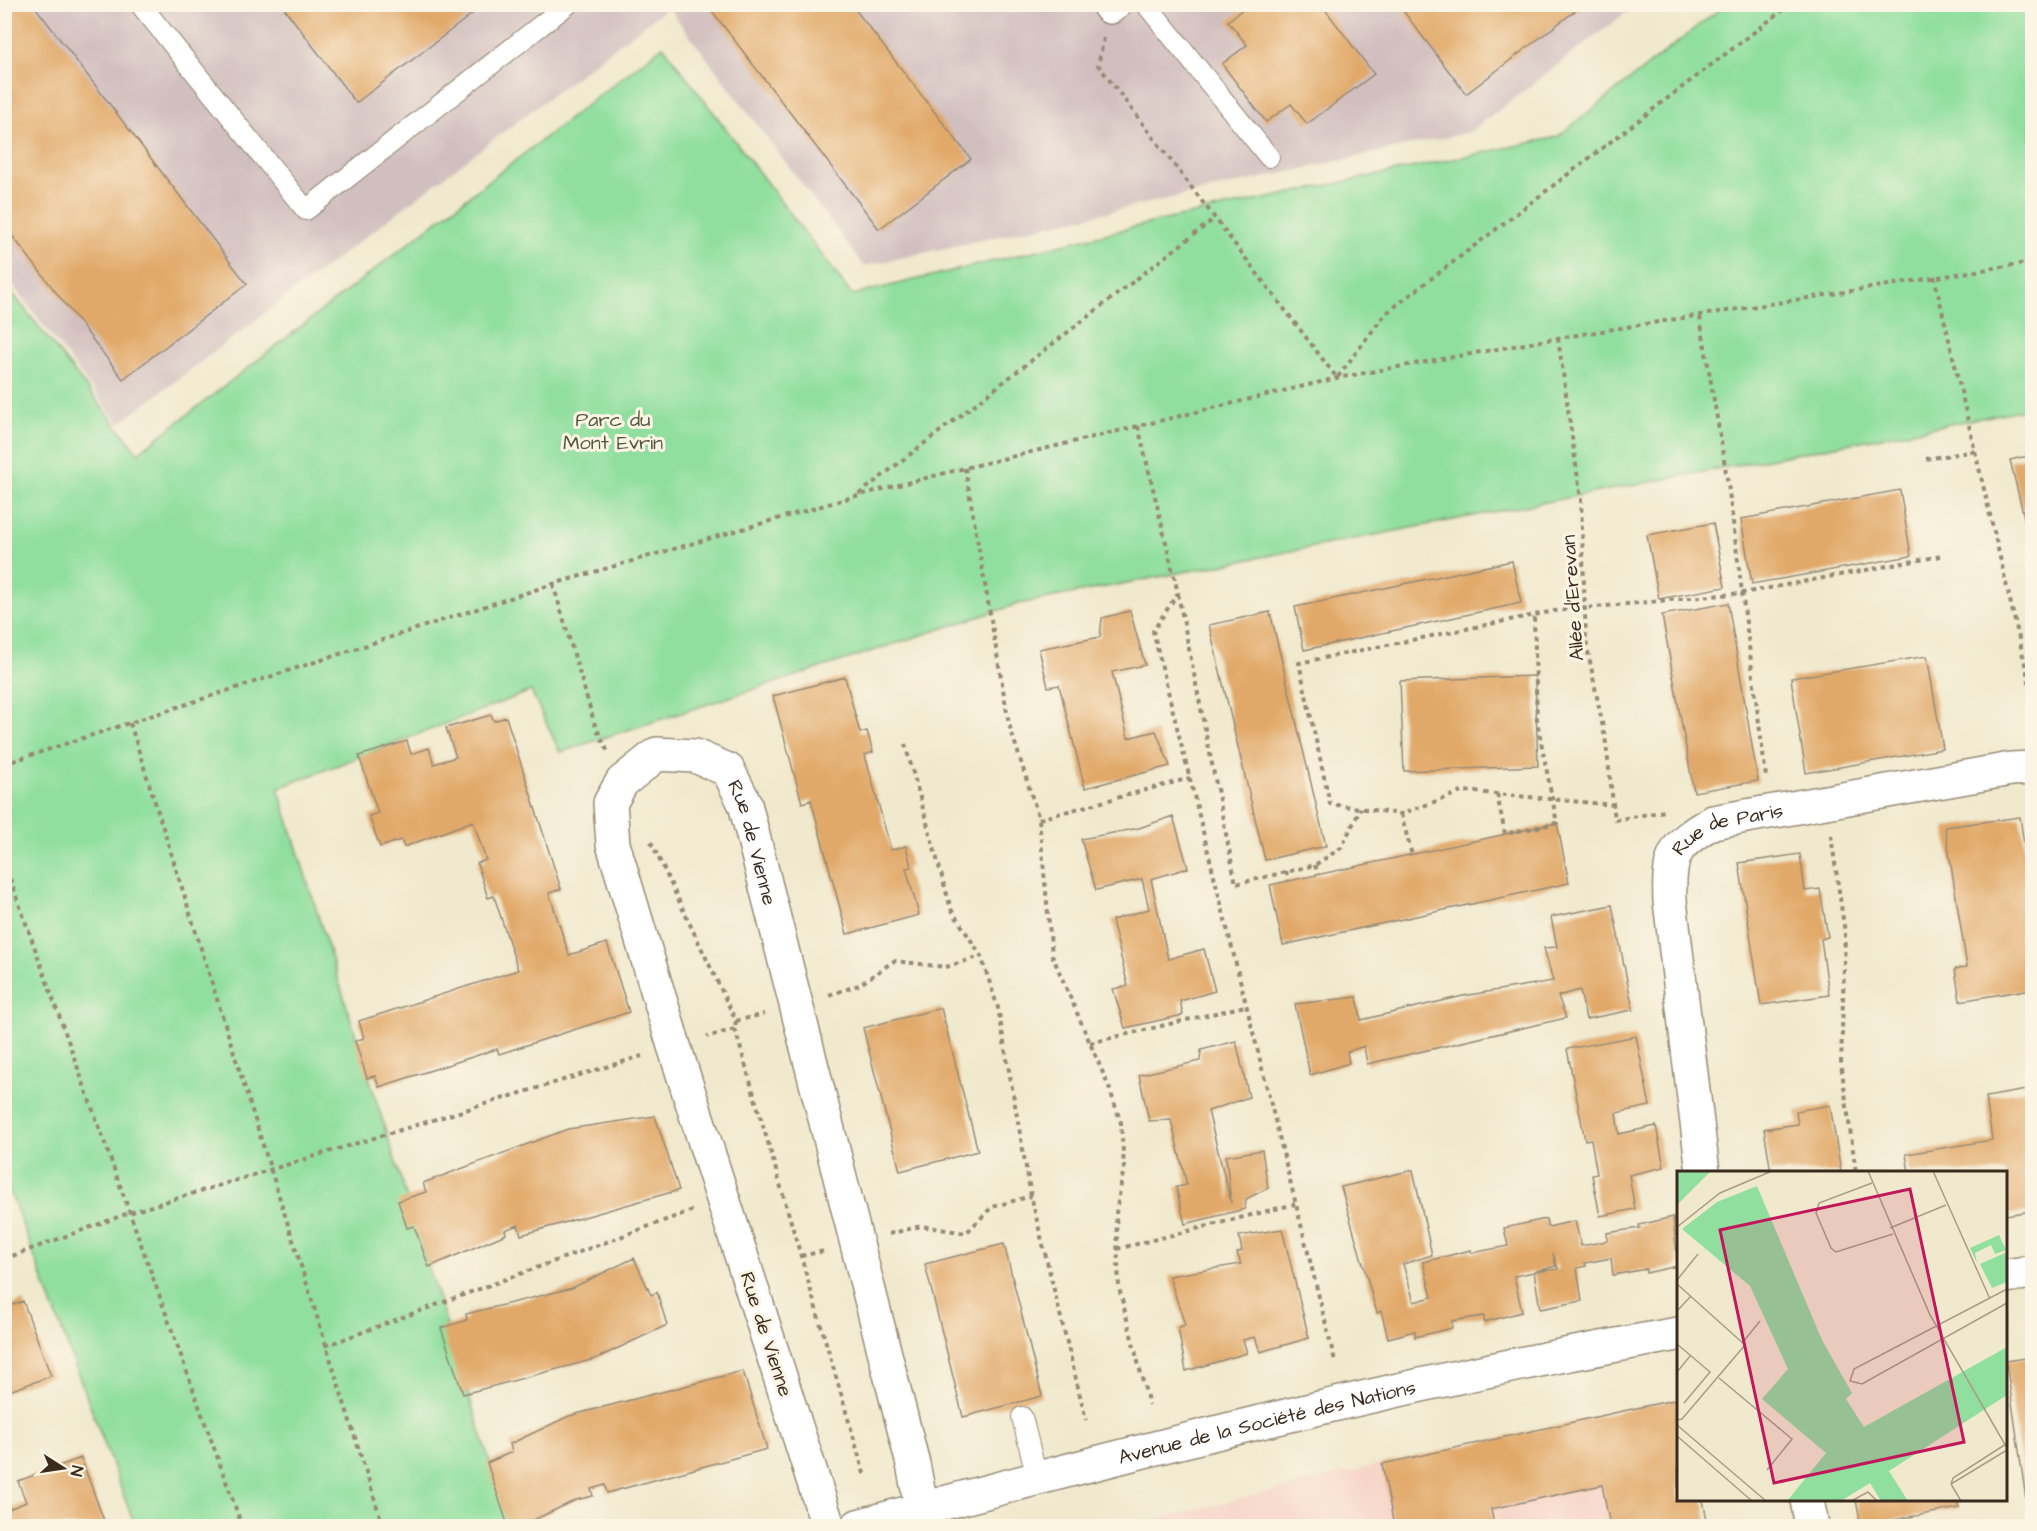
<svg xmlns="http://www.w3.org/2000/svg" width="2037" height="1531" font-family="'Architects Daughter',sans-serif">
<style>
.built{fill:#f6d2c5}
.industrial{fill:#d1bfbf}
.green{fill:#90df9e;stroke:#66845e;stroke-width:1.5}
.building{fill:#e1a969;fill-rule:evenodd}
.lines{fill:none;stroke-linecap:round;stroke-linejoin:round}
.service-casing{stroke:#968a76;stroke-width:22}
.minor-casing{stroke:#968a76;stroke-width:36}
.tertiary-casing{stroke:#968a76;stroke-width:36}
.path{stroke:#968a76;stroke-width:4;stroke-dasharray:4.5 4.5;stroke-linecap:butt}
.service{stroke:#fff;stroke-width:20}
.minor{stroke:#fff;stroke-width:33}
.tertiary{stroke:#fff;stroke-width:33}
.labels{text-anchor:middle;stroke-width:6;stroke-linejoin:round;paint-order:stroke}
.park-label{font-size:20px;fill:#50573e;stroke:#fcf5e5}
.street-label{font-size:20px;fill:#3b2a1e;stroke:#fcf5e5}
.inset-road{fill:none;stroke:#a89d87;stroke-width:1.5}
.view{fill:#c2185b;fill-opacity:0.15;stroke:#c2185b;stroke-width:3}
.inset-edge{fill:none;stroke:#3b2a1e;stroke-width:3}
</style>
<rect width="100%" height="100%" fill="#fcf5e5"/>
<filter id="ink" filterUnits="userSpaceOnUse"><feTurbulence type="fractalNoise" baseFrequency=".0167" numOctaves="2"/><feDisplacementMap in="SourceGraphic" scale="12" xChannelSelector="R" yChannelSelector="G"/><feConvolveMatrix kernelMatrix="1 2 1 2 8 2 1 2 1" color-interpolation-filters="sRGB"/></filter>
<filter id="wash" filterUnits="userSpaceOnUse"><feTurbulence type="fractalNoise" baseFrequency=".008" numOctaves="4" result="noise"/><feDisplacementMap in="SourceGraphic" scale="24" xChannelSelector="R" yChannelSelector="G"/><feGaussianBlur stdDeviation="1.35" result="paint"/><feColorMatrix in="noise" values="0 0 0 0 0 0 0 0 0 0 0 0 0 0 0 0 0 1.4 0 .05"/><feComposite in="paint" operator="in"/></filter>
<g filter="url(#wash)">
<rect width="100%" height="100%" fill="#f0e9cd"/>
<path class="built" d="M 1678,1399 L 1678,1500 L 1703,1500 L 1708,1526 L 1128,1526 L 1382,1464 Z"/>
<path class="industrial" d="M 5,5 L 1636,5 L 1470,132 L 864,266 L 668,7 L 119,424 L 5,275 Z"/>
<path class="green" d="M 1725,5 L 2032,5 L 2032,408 L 1018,604 L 560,752 L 531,691 L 278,788 L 510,1526 L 135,1526 L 5,1178 L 5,284 L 138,453 L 663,46 L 852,295 L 1155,222 L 1557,137 Z"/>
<g id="blocks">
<path class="building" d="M 4,4 L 33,4 L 247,284 L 123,379 L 4,225 Z
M 281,4 L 485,4 L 356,103 Z
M 712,4 L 851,4 L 971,159 L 879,229 L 709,7 Z
M 1249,4 L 1321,4 L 1374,74 L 1307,124 L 1291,104 L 1266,122 L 1222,64 L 1247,45 L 1228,21 Z
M 1398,4 L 1584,4 L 1466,94 Z
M 2032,455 L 2032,523 L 2026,525 L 2010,460 Z
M 1900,490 L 1911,556 L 1752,584 L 1741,519 Z
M 1713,523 L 1725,587 L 1659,599 L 1647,535 Z
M 1512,561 L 1521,603 L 1304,650 L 1295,607 Z
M 1728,603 L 1758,781 L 1694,792 L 1662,615 Z
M 1130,611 L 1145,665 L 1112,672 L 1128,738 L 1156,731 L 1170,766 L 1085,788 L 1059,685 L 1048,687 L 1039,649 L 1100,637 L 1102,618 Z
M 1270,612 L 1326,846 L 1265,860 L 1209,625 Z
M 1927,656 L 1943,749 L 1806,773 L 1791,678 Z
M 1535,676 L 1538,766 L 1404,771 L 1400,681 Z
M 845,677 L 860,733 L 867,731 L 873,752 L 865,755 L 891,850 L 906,846 L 911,867 L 906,868 L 919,915 L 847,934 L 811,800 L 802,803 L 773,696 Z
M 491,715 L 494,721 L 506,717 L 561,889 L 549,893 L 569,955 L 607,943 L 629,1012 L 499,1054 L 497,1049 L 379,1087 L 375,1076 L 367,1078 L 355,1041 L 364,1038 L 359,1021 L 518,970 L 494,896 L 488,898 L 477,863 L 486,860 L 473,821 L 404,847 L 401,840 L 380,847 L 369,816 L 378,813 L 359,756 L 407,741 L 411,754 L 429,748 L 434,764 L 456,757 L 446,728 Z
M 1173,816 L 1188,868 L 1151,879 L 1168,959 L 1204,949 L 1215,991 L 1180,1001 L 1183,1015 L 1125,1028 L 1113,989 L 1128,986 L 1112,920 L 1149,909 L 1142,879 L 1096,890 L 1081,839 L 1139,828 Z
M 2020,817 L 2032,899 L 2032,989 L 1960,1001 L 1955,969 L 1967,967 L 1945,827 Z
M 1557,823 L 1569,883 L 1283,945 L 1270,885 Z
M 1800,854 L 1805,891 L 1820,889 L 1828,937 L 1821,939 L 1829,995 L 1761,1005 L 1739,863 Z
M 1612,905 L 1633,1010 L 1586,1019 L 1580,990 L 1558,996 L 1566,1018 L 1367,1064 L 1364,1046 L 1347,1052 L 1349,1063 L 1310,1075 L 1295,1004 L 1357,997 L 1361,1020 L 1463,996 L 1553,981 L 1544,948 L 1557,947 L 1551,917 Z
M 941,1008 L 978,1151 L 900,1171 L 863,1028 Z
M 1636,1036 L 1650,1106 L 1616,1113 L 1619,1134 L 1656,1126 L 1664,1167 L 1629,1175 L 1635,1209 L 1600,1216 L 1592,1175 L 1597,1174 L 1591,1139 L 1585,1140 L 1567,1049 Z
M 1236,1041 L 1249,1097 L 1208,1111 L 1231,1203 L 1226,1156 L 1262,1150 L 1268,1188 L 1246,1199 L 1245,1209 L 1185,1224 L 1176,1187 L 1187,1185 L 1171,1120 L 1149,1121 L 1139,1075 L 1200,1061 L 1201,1050 Z
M 2032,1089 L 2032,1211 L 2006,1215 L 2006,1172 L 1909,1172 L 1906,1154 L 1992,1140 L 1986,1097 Z
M 1830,1105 L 1841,1172 L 1771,1172 L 1764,1129 L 1798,1124 L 1796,1111 Z
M 655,1116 L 679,1190 L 521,1235 L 518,1225 L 505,1230 L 506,1234 L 429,1267 L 414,1226 L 407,1228 L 398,1201 L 426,1192 L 423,1183 L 568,1129 Z
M 1413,1170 L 1432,1255 L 1403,1264 L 1414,1302 L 1432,1297 L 1423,1262 L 1471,1250 L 1472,1253 L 1508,1246 L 1504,1228 L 1546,1219 L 1548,1227 L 1575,1221 L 1581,1246 L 1607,1241 L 1607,1233 L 1640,1228 L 1639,1225 L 1673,1217 L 1678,1266 L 1646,1273 L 1646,1269 L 1613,1275 L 1611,1258 L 1585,1263 L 1586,1266 L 1577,1268 L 1582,1301 L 1540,1309 L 1534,1272 L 1514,1276 L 1522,1312 L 1484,1322 L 1484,1316 L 1452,1321 L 1452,1328 L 1415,1337 L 1415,1331 L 1388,1338 L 1381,1311 L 1377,1313 L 1341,1187 ZM 1553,1253 L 1558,1269 L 1534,1272 L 1556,1266 Z
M 1282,1229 L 1309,1338 L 1260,1352 L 1255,1337 L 1243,1340 L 1247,1353 L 1186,1371 L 1178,1328 L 1185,1325 L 1169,1276 L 1241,1264 L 1237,1253 L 1242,1251 L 1239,1236 Z
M 1004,1244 L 1042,1396 L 963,1417 L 925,1264 Z
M 634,1258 L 651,1295 L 657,1292 L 667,1325 L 595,1359 L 463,1394 L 441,1328 L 467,1320 L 466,1314 L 572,1288 Z
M 23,1301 L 51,1376 L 4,1393 L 4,1308 Z
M 2032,1357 L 2032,1505 L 2027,1506 L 2006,1361 Z
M 743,1371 L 767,1449 L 607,1493 L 605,1485 L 591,1489 L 593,1496 L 576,1500 L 521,1526 L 508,1526 L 487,1463 L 512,1452 L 510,1444 L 569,1416 Z
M 1678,1399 L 1678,1500 L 1703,1500 L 1708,1526 L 1610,1526 L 1602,1485 L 1491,1509 L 1494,1526 L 1394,1526 L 1382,1464 Z
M 81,1458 L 106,1526 L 4,1526 L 4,1511 L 26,1502 L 18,1481 Z
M 1856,1500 L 1957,1500 L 1959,1508 L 1861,1526 Z"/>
</g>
</g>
<g filter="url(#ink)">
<use href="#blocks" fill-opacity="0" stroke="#968a76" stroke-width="1.5"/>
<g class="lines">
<defs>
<path id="service" d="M 140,4 L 306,210 L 568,4
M 1146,4 L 1269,157
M 1022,1417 L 1037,1478"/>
<g id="minor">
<path d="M 1108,4 L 1110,7 L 1114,4"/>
<path id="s1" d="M 1703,1172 L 1670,901 C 1668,855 1674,844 1713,822 L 2011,769 L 2032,768"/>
<path d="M 1807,1500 L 1812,1526"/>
<path id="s2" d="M 828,1526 L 674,1046 L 613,844 L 610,803 L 622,782 L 657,754 L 695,756 L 728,770 L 745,804 L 913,1464 L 925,1526"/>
</g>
<g id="tertiary">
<path d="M 2006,1276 L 2032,1272"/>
<path id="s3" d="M 858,1526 C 1129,1453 1402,1382 1678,1334"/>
</g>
</defs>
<use href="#service" class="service-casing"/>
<use href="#minor" class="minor-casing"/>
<use href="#tertiary" class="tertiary-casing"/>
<path class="path" d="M 1104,38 L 1098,65 L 1337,378 L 1385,314 L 1791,4
M 1934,276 L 2032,694
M 1700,317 L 1728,484 L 1766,777
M 1558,338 L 1581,500 L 1586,641 L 1606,743 L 1615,820 L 1665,811
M 1138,426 L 1178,593 L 1153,631 L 1335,1361
M 1926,459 L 1975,451
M 965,468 L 1009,724 L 1039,819 L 1052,955 L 1109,1087 L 1121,1123 L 1124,1167 L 1116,1213 L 1119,1288 L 1149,1405
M 859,494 L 1214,219
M 553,584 L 595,725 L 608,752
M 1178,594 L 1236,884 L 1315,865 L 1341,848 L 1361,808
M 130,723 L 383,1526
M 905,744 L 951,909 L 981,956 L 998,1008 L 1031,1196 L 1086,1420
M 4,764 L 553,584 L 856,496 L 965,468 L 1337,378 L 1558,338 L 2032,262
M 1497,794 L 1505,834 L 1557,823 L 1537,721 L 1534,616
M 1614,805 L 1464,791 L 1401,814 L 1330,804 L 1299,663 L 1554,611 L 1743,593 L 1941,556
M 1401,814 L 1412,855
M 1039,819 L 1190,778
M 1831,835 L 1845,933 L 1841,1064 L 1856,1172
M 651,842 L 736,1021 L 735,1029 L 707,1037
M 4,862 L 242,1526
M 1315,865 L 1318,875
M 1286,871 L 1288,881
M 829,995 L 859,985 L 894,961 L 946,967 L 981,956
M 736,1021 L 764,1014
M 735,1029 L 865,1477
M 1090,1043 L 1245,1006
M 889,1234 L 921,1226 L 966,1233 L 992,1207 L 1031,1196
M 1117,1249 L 1295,1204
M 801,1256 L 824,1251
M 4,1259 L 129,1213 L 642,1056
M 325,1346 L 693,1210"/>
<use href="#service" class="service"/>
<use href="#minor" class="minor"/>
<use href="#tertiary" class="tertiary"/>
</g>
</g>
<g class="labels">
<g class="park-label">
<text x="613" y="426">Parc du<tspan x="613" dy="23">Mont Evrin</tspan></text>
</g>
<g class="street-label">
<text transform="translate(1572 598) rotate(-94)" y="7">Allée d'Erevan</text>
<text dy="7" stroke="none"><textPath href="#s1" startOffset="382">Rue de Paris</textPath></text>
<text dy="7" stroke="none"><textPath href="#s2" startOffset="976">Rue de Vienne</textPath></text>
<text transform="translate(767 1334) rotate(72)" y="7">Rue de Vienne</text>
<text dy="7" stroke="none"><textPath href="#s3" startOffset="422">Avenue de la Société des Nations</textPath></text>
</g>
</g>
<g transform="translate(1677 1171)">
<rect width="330" height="330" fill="#f0e9cd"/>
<path d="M 0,0 L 34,0 L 0,34 ZM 80,15 L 145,169 L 175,222 L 169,228 L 187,256 L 330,176 L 330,224 L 212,300 L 231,330 L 204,330 L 193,312 L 164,330 L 110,330 L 149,282 L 85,228 L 111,198 L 73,115 L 5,58 L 40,31 ZM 322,64 L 329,79 L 318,83 L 314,74 L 298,82 L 300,92 L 293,77 ZM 330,81 L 330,111 L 315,117 L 303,93 Z" fill="#90df9e"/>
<path class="inset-road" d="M 191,0 L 253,144 L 330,277M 256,0 L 313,128M 195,12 L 142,32 L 139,42 L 154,77 L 159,81 L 216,63M 0,56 L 43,22 L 95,0M 213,57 L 269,34M 0,109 L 21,83M 0,113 L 68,174 L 5,248 L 0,249M 330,118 L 177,198 L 173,210 L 185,213 L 330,132M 0,140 L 14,125M 66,171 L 83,150M 0,173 L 33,201 L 7,232M 0,201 L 14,184M 42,207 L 115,268 L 90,299M 0,254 L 89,330M 0,265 L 75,330M 274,313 L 276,307 L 329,273M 274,313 L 330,279M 274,313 L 284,330M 174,330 L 191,321 L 200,330"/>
<path class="view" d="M 233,18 L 287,271 L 97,312 L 43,59 Z"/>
<rect width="330" height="330" class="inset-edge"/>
</g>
<rect width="2037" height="1531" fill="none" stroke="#fcf5e5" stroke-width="24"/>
<g transform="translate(63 1468) rotate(102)" stroke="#fcf5e5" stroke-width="4.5" paint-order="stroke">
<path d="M0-4.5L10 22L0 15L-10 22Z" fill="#3b2a1e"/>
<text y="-9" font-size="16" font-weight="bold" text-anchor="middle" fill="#3b2a1e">N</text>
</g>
</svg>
